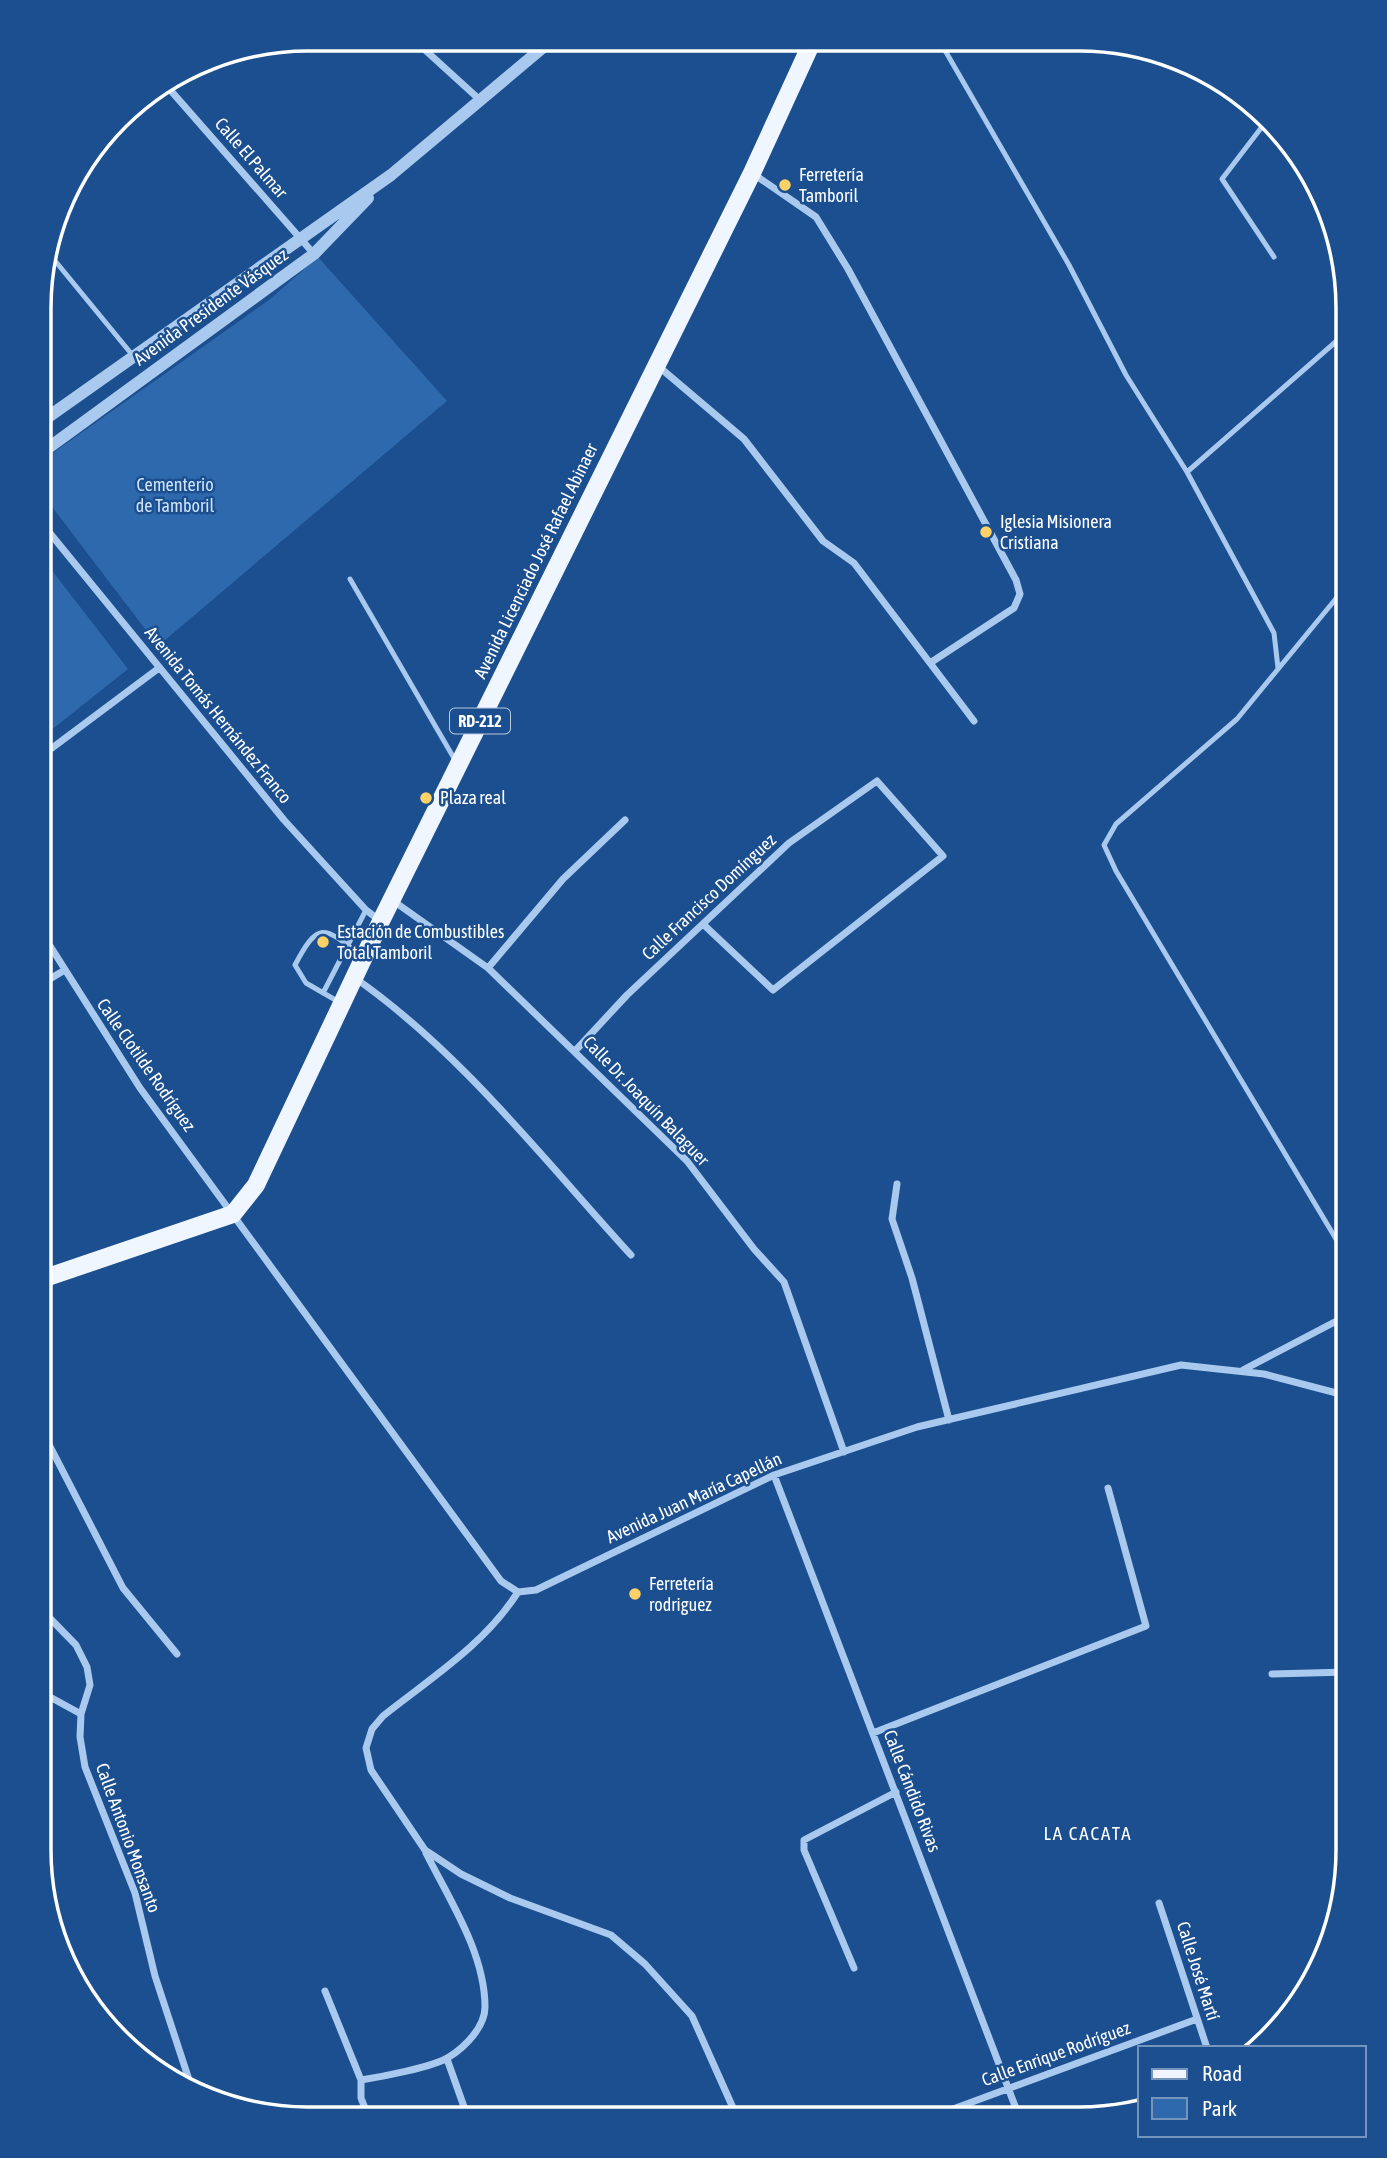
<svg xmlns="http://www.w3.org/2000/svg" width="1387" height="2158" font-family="'Asap Condensed',sans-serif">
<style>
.green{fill:#2e69ad}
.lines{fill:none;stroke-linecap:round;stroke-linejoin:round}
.service{stroke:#a9c9ee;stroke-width:5}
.minor{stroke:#a9c9ee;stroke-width:7}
.tertiary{stroke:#a9c9ee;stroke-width:12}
.primary{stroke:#f0f6ff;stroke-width:18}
.poi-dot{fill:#ffd166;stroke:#1b4f8f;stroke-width:2.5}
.labels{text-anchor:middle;stroke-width:5;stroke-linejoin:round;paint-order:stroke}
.shield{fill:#1b4f8f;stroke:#bbcadd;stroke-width:2}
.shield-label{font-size:16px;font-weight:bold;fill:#fff}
.street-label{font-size:18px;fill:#fff;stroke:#1b4f8f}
.poi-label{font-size:18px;fill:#fff;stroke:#1b4f8f;text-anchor:start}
.park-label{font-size:18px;fill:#cfe3fa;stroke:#1b4f8f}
.neighbourhood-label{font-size:19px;letter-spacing:2px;fill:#fff;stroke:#1b4f8f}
.rim{fill:none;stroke:#fff;stroke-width:3.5}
</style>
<rect width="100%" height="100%" fill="#1b4f8f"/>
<path class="green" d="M 318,257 L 447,401 L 158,646 L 40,491 L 40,462 L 269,300 Z
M 40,555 L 128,669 L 40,739 Z"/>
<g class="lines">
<path class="service" d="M 939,40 L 1069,265 L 1126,375 L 1187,472 L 1274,633 L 1278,668
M 1268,119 L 1222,179 L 1274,257
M 45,258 L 56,262 L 134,357
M 1187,472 L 1348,331
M 350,579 L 455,760
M 323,993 L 366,910
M 339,1002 L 306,983 L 295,965 C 319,919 325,927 361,956
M 1348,1259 L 1116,871 L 1104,845 L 1116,824 L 1237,719 L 1348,584"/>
<path class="minor" d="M 413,39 L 480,100
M 165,84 L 314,254
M 752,173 L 816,217 L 848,269 L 1016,580 L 1020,594 L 1014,608 L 930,663 L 974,721
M 658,366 L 744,439 L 823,541 L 854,563 L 930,663
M 40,521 L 284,820 L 366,910 L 379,920
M 40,757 L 159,668
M 392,900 L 488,968 L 687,1161 L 754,1249 L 784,1282 L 844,1452
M 40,930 L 140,1088 L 501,1581 L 518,1592 L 536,1590 L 774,1475 L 917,1427 L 1181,1365 L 1264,1374 L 1348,1396
M 488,968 L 563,879 L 625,820
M 355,978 C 461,1052 544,1160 631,1255
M 40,985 L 63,971
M 575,1051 L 627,995 L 789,843 L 877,781 L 943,856 L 773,990 L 704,925
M 897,1184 L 892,1219 L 912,1278 L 949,1420
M 1243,1370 L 1348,1315
M 39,1425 L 123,1588 L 177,1654
M 774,1475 L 1020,2119
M 518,1592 C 484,1645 432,1677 383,1716 L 372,1729 L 366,1748 L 371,1770 L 425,1850 L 461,1874 L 510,1898 L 611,1935 L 645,1964 L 692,2016 L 738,2119
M 39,1607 L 76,1645 L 87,1667 L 90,1685 L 81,1714 L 80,1737 L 85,1767 L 135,1893 L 155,1976 L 193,2092
M 1272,1674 L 1348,1672
M 39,1691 L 81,1714
M 873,1733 L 1146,1626 L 1108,1488
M 1159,1903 L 1207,2048
M 854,1968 L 804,1850 L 804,1840 L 896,1792
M 325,1991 L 361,2080 L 361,2098 L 369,2118
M 447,2059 L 468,2118
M 361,2080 C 380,2077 434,2067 449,2057 C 465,2047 485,2027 485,2007 C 485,1953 449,1899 426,1853
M 926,2119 L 1197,2019"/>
<path class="tertiary" d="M 41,422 L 391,175 L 553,39
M 40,454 L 314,254 L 368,198"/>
<path class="primary" d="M 39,1280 L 233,1214 L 256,1185 L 381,921 L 752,173 L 813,40"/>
</g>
<g class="poi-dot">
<circle cx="785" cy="185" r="7"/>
<circle cx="986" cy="532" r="7"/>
<circle cx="426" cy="798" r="7"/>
<circle cx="323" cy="942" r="7"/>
<circle cx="635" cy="1594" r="7"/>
</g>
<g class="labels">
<rect class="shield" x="450" y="708.5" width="60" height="25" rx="5"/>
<g class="shield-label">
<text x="480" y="727">RD-212</text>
</g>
<g class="street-label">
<text transform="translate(251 158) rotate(49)" y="6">Calle El Palmar</text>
<text transform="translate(211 307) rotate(-36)" y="6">Avenida Presidente Vásquez</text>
<text transform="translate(536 561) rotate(-64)" y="6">Avenida Licenciado José Rafael Abinaer</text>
<text transform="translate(218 715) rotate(51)" y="6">Avenida Tomás Hernández Franco</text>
<text transform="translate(709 897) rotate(-43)" y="6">Calle Francisco Domínguez</text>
<text transform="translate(146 1065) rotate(55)" y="6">Calle Clotilde Rodríguez</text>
<text transform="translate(646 1101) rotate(46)" y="6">Calle Dr. Joaquín Balaguer</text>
<text transform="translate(694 1498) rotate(-25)" y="6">Avenida Juan María Capellán</text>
<text transform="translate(912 1791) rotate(69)" y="6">Calle Cándido Rivas</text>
<text transform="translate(128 1838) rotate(70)" y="6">Calle Antonio Monsanto</text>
<text transform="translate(1198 1971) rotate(72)" y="6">Calle José Martí</text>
<text transform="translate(1056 2054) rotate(-20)" y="6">Calle Enrique Rodríguez</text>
</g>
<g class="poi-label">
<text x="799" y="181">Ferretería<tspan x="799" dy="21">Tamboril</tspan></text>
<text x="1000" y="528">Iglesia Misionera<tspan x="1000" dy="21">Cristiana</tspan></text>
<text x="440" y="804">Plaza real</text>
<text x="337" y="938">Estación de Combustibles<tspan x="337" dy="21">Total Tamboril</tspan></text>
<text x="649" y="1590">Ferretería<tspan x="649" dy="21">rodriguez</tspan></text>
</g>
<g class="park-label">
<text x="175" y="491">Cementerio<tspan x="175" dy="21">de Tamboril</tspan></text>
</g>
<g class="neighbourhood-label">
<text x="1088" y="1840">LA CACATA</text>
</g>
</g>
<path d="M0 0H1387V2158H0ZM308 51H1079A257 257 0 0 1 1336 308V1850A257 257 0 0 1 1079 2107H308A257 257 0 0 1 51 1850V308A257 257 0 0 1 308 51Z" fill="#1b4f8f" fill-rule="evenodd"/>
<path class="rim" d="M308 51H1079A257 257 0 0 1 1336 308V1850A257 257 0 0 1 1079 2107H308A257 257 0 0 1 51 1850V308A257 257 0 0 1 308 51Z"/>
<rect x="1138" y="2046" width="228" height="91" fill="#1b4f8f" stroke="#7695bc" stroke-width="2"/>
<rect x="1152" y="2069" width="35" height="10" fill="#f0f6ff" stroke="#7695bc" stroke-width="2"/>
<text x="1202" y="2081" font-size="21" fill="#ffffff">Road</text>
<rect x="1152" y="2098" width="35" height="21" fill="#2e69ad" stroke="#7695bc" stroke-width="2"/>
<text x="1202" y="2116" font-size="21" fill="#ffffff">Park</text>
</svg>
